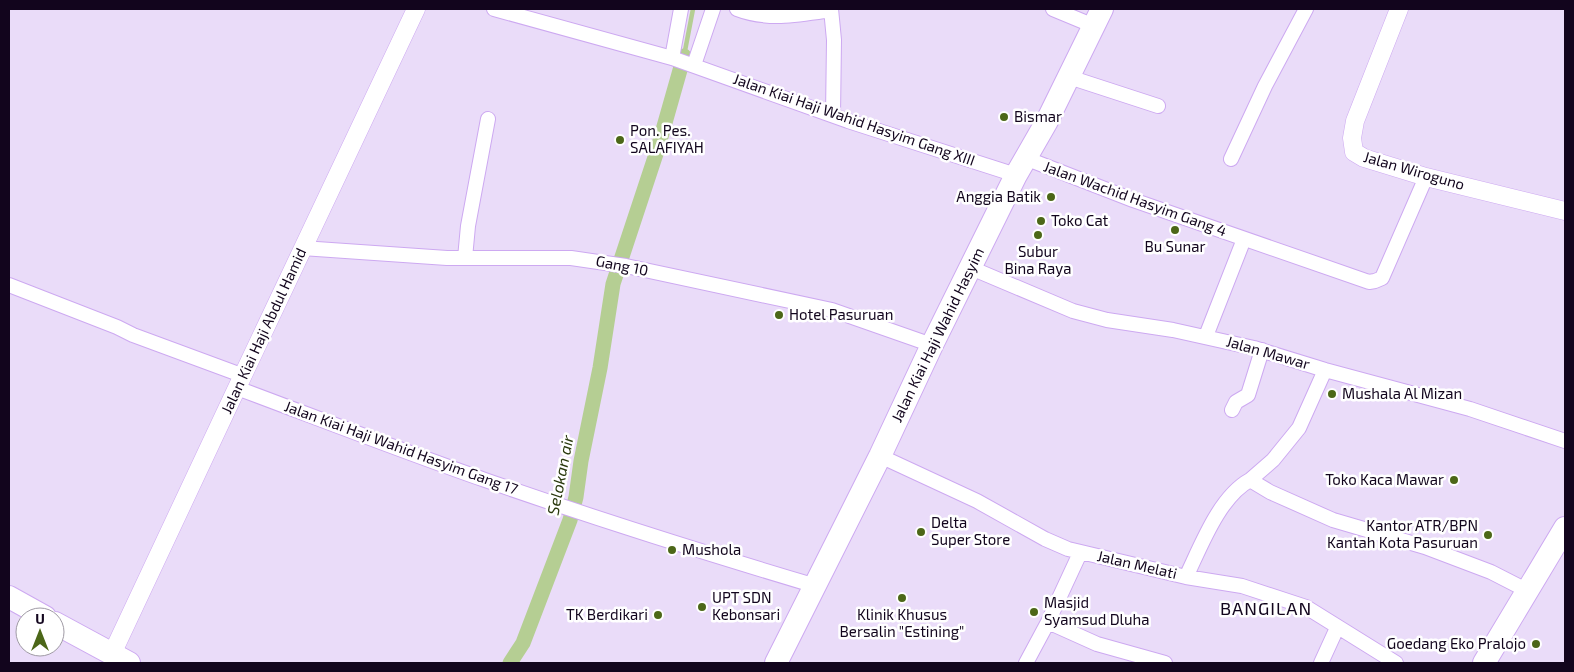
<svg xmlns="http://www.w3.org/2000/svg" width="1574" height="672" font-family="'Exo 2',sans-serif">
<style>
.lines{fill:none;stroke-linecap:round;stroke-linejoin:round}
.stream{stroke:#b5ce93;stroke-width:4.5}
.canal{stroke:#b5ce93;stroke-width:15}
.minor-casing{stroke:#cda9f1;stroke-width:16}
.tertiary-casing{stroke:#cda9f1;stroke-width:19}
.primary-casing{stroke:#cda9f1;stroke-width:24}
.minor{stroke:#fff;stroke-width:14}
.tertiary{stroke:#fff;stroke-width:18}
.primary{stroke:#fff;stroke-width:22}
.poi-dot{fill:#4c6718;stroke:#fff;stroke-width:2}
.labels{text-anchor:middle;stroke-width:5;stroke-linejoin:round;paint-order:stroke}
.poi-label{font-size:15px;fill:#12051d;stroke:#fff;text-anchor:start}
.street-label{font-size:15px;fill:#12051d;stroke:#fff}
.water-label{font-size:16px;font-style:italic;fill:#2b3a0f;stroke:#fff}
.quarter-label{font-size:18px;letter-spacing:1px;fill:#12051d;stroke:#fff}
</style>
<rect width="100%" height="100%" fill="#eadcf9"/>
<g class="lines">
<path class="stream" d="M 684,56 L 693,9"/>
<path class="canal" d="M 510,663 L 523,643 L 570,520 L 576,497 L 581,461 L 600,368 L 613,284 L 657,151 L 684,56"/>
<defs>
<path id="minor" d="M 494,9 L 672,58 L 848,121 L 1016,175
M 737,9 C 768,21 799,15 831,10
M 831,9 L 834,40 L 833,115
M 1053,9 L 1094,26
M 672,58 L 681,9
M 694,65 L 713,9
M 1069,77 L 1158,106
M 1025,158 L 1133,200 L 1369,282 L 1375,281 L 1382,278 L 1426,177
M 1231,159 L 1265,86 L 1306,9
M 302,248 L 447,258 L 571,258 L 626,266 L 832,310 L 932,345
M 465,258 L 468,226 L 488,119
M 971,268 L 1073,311 L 1107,320 L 1173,330 L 1254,348 L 1325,370 L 1470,409 L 1565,441
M 9,285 L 117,327 L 133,335 L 244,376
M 1206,336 L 1244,239
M 1325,370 L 1299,428 L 1273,460 L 1250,480 L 1270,492 L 1333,520 L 1425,547 L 1491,572 L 1528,591
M 237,388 C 320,419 402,451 485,480 C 594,518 705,553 816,586
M 1232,410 L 1236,402 L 1248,395 L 1262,350
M 880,456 L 977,501 L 1045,539 L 1068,549 L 1186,577 L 1242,586 L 1306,607 L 1396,663
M 1186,577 C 1201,546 1219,497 1250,480
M 1048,622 L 1097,644 L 1165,663
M 1026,663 L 1048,622 L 1080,553
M 1321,663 L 1337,628"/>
<path id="tertiary" d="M 1399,9 L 1355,121 L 1352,138 L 1354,152 L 1364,158 L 1426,177 L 1565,211
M 112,654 C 213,439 314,223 416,9"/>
<path id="primary" d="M 9,597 L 45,617
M 55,623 L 129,663
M 776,663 L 880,456 L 932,345 L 1016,175 L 1047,121 L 1102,9
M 1484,663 L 1565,528"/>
</defs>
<use href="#minor" class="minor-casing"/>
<use href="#tertiary" class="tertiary-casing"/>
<use href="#primary" class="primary-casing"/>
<use href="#minor" class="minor"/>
<use href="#tertiary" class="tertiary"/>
<use href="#primary" class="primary"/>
</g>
<g class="poi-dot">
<circle cx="1004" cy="117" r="5"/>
<circle cx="620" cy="140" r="5"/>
<circle cx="1051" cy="197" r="5"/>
<circle cx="1041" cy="221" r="5"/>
<circle cx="1175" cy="230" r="5"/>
<circle cx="1038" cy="235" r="5"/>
<circle cx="779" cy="315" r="5"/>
<circle cx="1332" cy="394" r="5"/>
<circle cx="1454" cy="480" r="5"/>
<circle cx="921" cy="532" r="5"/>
<circle cx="1488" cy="535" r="5"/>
<circle cx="672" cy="550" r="5"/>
<circle cx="902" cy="598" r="5"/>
<circle cx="702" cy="607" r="5"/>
<circle cx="1034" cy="612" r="5"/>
<circle cx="658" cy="615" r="5"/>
<circle cx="1536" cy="644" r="5"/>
</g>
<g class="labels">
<g class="poi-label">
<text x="1014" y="122">Bismar</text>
<text x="630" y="136">Pon. Pes.<tspan x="630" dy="17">SALAFIYAH</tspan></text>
<text x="1041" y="202" text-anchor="end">Anggia Batik</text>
<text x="1051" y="226">Toko Cat</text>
<text x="1175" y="252" text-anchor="middle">Bu Sunar</text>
<text x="1038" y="257" text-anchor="middle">Subur<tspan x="1038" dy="17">Bina Raya</tspan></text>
<text x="789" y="320">Hotel Pasuruan</text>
<text x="1342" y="399">Mushala Al Mizan</text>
<text x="1444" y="485" text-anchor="end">Toko Kaca Mawar</text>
<text x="931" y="528">Delta<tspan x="931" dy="17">Super Store</tspan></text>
<text x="1478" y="531" text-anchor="end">Kantor ATR/BPN<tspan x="1478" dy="17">Kantah Kota Pasuruan</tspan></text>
<text x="682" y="555">Mushola</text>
<text x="712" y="603">UPT SDN<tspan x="712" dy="17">Kebonsari</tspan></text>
<text x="1044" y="608">Masjid<tspan x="1044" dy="17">Syamsud Dluha</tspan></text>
<text x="648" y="620" text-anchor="end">TK Berdikari</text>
<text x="902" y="620" text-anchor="middle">Klinik Khusus<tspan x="902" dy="17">Bersalin "Estining"</tspan></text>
<text x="1526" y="649" text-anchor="end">Goedang Eko Pralojo</text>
</g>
<g class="street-label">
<text transform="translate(854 120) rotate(19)" y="5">Jalan Kiai Haji Wahid Hasyim Gang XIII</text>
<text transform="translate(1414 171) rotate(16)" y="5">Jalan Wiroguno</text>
<text transform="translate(1135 199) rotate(20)" y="5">Jalan Wachid Hasyim Gang 4</text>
<text transform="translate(622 266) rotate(11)" y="5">Gang 10</text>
<text transform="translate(264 331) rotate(-65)" y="5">Jalan Kiai Haji Abdul Hamid</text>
<text transform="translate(938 335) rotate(-64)" y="5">Jalan Kiai Haji Wahid Hasyim</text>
<text transform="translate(1268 353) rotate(16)" y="5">Jalan Mawar</text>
<text transform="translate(401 448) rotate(20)" y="5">Jalan Kiai Haji Wahid Hasyim Gang 17</text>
<text transform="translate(1137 565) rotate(13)" y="5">Jalan Melati</text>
</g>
<g class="water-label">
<text transform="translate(560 475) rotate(-79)" y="6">Selokan air</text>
</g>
<g class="quarter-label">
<text x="1266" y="615">BANGILAN</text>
</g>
</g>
<rect width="1574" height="672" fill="none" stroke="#12051d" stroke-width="20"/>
<g transform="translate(40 632)"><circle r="24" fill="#ffffff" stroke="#a09ba5"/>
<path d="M0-4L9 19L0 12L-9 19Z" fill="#4c6718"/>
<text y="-8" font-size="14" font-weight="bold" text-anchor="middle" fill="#12051d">U</text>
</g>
</svg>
